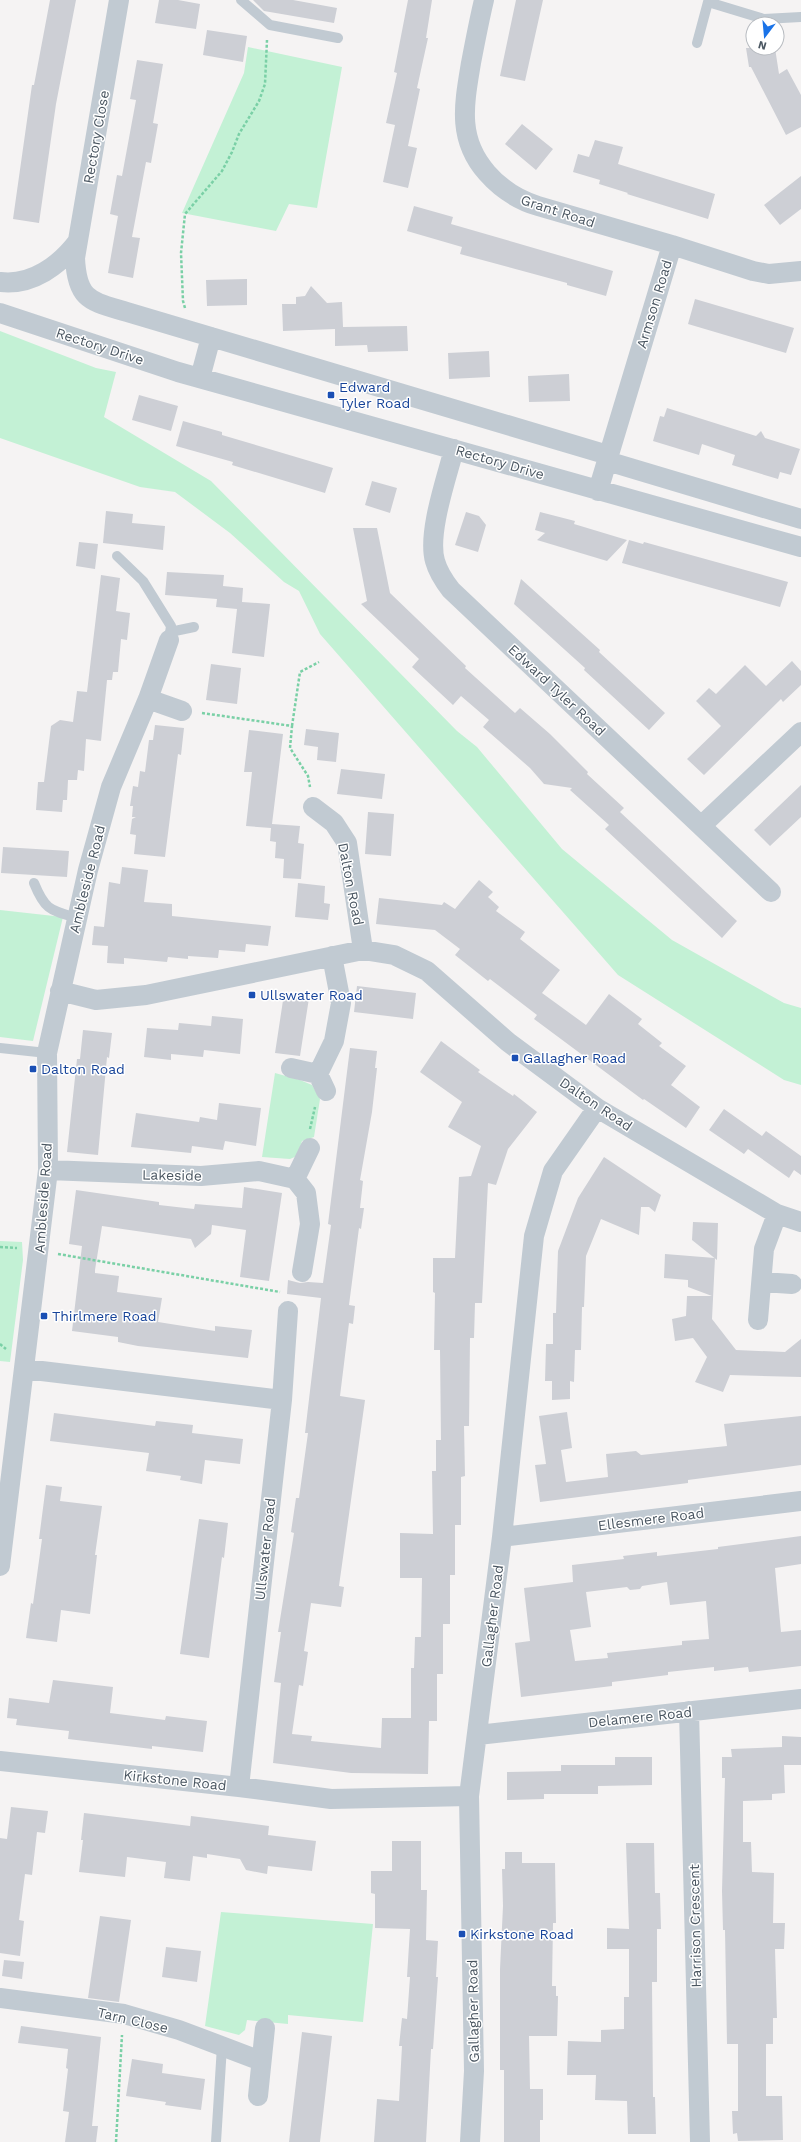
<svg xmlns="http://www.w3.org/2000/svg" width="801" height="2142" font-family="'Work Sans',sans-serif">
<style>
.green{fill:#c3f1d5}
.building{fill:#cdcfd5;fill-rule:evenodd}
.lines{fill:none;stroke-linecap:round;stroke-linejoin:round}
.path{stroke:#7ad0a6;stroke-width:2.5;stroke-dasharray:3 2;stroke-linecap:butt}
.lane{stroke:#c1cad2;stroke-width:10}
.street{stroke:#c1cad2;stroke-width:20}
.transit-dot{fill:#1a4fb4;stroke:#fff;stroke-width:1.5}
.labels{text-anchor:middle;stroke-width:3;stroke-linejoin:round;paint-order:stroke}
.street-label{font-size:14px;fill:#4a5661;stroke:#fff}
.transit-label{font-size:14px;fill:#164399;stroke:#fff;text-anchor:start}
</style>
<rect width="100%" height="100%" fill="#f5f3f3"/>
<path class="green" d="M 248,47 L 342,67 L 317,208 L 289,204 L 276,231 L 182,213 L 244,73 Z
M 0,331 L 96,368 L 116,372 L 104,417 L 211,481 L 457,731 L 477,747 L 562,849 L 672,940 L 784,1003 L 801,1008 L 801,1085 L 784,1080 L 618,975 L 320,634 L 299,591 L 284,582 L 230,533 L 175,492 L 140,487 L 0,438 Z
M 0,910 L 63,917 L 33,1041 L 0,1037 Z
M 275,1073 L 300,1080 L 312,1085 L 320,1099 L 314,1137 L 302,1141 L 297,1156 L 290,1159 L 262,1157 Z
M 0,1241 L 22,1242 L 23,1260 L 10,1362 L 0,1361 Z
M 221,1912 L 373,1924 L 363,2022 L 288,2015 L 288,2024 L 247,2020 L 245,2030 L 239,2035 L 205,2026 Z"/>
<path class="building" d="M 50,0 L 76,0 L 56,104 L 39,223 L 13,219 L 32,85 L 34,85 Z
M 159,0 L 178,0 L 200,4 L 196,29 L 155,23 Z
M 253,0 L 293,0 L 337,8 L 334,23 L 264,11 Z
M 408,0 L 432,0 L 426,38 L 428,38 L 417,88 L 420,89 L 408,146 L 417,148 L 408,188 L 383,182 L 395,125 L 386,123 L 397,73 L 394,72 Z
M 516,0 L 543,0 L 525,81 L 500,76 Z
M 207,30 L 247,36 L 243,62 L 203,55 Z
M 746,48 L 775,48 L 779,74 L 787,69 L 801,95 L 801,127 L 786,135 L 751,67 L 749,67 Z
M 137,60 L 163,64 L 153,123 L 158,124 L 151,163 L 146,162 L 132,237 L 140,238 L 133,278 L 108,273 L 118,216 L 110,214 L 117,175 L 122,176 L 136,100 L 130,99 Z
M 522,124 L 553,149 L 536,170 L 505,144 Z
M 595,140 L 623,147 L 618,164 L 715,194 L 708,219 L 627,194 L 628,193 L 599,184 L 600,180 L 573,172 L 578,154 L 589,157 Z
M 801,176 L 801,209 L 780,225 L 764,205 Z
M 414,206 L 453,217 L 451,224 L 613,271 L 606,296 L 567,285 L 567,283 L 460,254 L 462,247 L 407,231 Z
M 247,279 L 247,305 L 207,306 L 206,280 Z
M 311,286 L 327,303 L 342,302 L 343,327 L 407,326 L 408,351 L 368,352 L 367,345 L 335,346 L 335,329 L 283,331 L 282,304 L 296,304 L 296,297 L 305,296 Z
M 695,299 L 794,328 L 786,353 L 688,324 Z
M 489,351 L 490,377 L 449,379 L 448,353 Z
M 569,374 L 570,401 L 529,402 L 528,376 Z
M 139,395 L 178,406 L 171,431 L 132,420 Z
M 667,408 L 756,436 L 761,431 L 765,438 L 800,449 L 791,475 L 780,472 L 778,479 L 732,465 L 735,455 L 702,444 L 699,455 L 653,441 L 660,416 L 664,417 Z
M 183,421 L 222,432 L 222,435 L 333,468 L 325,493 L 232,465 L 233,462 L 176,446 Z
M 372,481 L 397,488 L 390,513 L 365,505 Z
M 106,511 L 133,514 L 132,523 L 165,526 L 163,550 L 103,543 Z
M 466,512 L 479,516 L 486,525 L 478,552 L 455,545 Z
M 540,512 L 575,521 L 574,524 L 627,540 L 607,561 L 537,540 L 545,533 L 535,530 Z
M 353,528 L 377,528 L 390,593 L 466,666 L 465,668 L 515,713 L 520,708 L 550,734 L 588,772 L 587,774 L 624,808 L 620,812 L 737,921 L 722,938 L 605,829 L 609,825 L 570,790 L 572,788 L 544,784 L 530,768 L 483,727 L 489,720 L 461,696 L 453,705 L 412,667 L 419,659 L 361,604 L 367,601 Z
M 629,540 L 643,544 L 644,542 L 788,582 L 780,607 L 622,563 Z
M 79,542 L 98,544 L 95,569 L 76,566 Z
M 167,572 L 224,575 L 223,586 L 243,588 L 242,602 L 270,604 L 264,657 L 232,653 L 237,609 L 216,607 L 217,599 L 165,595 Z
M 101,575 L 120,578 L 116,611 L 130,613 L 127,640 L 121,639 L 118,672 L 113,672 L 112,680 L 107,680 L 101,741 L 86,739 L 84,771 L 78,770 L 77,780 L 68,780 L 67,800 L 63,800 L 62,812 L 36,810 L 38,782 L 44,782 L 51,726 L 60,720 L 73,722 L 77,691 L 87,692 Z
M 521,579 L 600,650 L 599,652 L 665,713 L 649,730 L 584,670 L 585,668 L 514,604 Z
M 792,661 L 801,671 L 801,685 L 783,702 L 781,699 L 704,775 L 687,759 L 721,726 L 696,701 L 709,688 L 716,694 L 745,665 L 766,686 Z
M 211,664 L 241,668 L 237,704 L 206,700 Z
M 155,725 L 184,728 L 181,755 L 178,754 L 165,857 L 134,854 L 136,835 L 130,834 L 132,819 L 136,817 L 132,817 L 133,806 L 130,806 L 133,786 L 138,787 L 140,771 L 145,772 L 149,740 L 153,740 Z
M 306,729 L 339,733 L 336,762 L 317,760 L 318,747 L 304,745 Z
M 249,730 L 283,734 L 272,824 L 300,826 L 298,843 L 304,844 L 301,879 L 283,878 L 284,859 L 275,858 L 276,842 L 270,841 L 271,828 L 246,826 L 252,772 L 244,772 Z
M 341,769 L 385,774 L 382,799 L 337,794 Z
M 801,785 L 801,817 L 770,846 L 754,830 Z
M 368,812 L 394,814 L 391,856 L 365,854 Z
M 3,847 L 69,851 L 67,877 L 1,873 Z
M 122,867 L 148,870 L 144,902 L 172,904 L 172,916 L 271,926 L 268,946 L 246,944 L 245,952 L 219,950 L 218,958 L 188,956 L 188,959 L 168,957 L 167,962 L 124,958 L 124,964 L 107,963 L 108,946 L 92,945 L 94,926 L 104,927 L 109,882 L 120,884 Z
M 479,880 L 493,892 L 488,897 L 499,907 L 496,911 L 525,932 L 520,939 L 560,970 L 542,993 L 586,1025 L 609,994 L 642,1019 L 638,1024 L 662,1043 L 659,1046 L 686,1066 L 671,1085 L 700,1107 L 686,1128 L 644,1099 L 643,1100 L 534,1019 L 537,1015 L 490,979 L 488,981 L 455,955 L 460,949 L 435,930 L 376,924 L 379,898 L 442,905 L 444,902 L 455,909 Z
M 298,883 L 325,886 L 324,903 L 330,904 L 328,920 L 295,917 Z
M 357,986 L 416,993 L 413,1019 L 354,1012 Z
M 284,994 L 309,998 L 300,1056 L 275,1053 Z
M 212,1016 L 243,1019 L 240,1054 L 204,1050 L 203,1057 L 171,1054 L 171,1060 L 144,1057 L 147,1028 L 178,1030 L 179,1023 L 211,1026 Z
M 83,1030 L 112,1033 L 109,1058 L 107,1057 L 98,1155 L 67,1152 L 77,1059 L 80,1059 Z
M 441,1041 L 480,1070 L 478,1072 L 513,1096 L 514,1094 L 537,1112 L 508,1149 L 496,1185 L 488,1183 L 482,1303 L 475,1303 L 474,1338 L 470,1338 L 469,1426 L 464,1426 L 465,1476 L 461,1477 L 461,1525 L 455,1525 L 455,1575 L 450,1575 L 450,1624 L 443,1624 L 443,1674 L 437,1674 L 437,1721 L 429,1721 L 428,1774 L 351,1773 L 273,1763 L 281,1683 L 274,1682 L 281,1632 L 278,1632 L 294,1533 L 291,1532 L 296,1498 L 299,1498 L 308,1433 L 305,1433 L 321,1298 L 287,1294 L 288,1280 L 300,1283 L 308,1282 L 323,1283 L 331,1225 L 328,1224 L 350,1048 L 377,1051 L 375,1068 L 377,1068 L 372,1112 L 360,1180 L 363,1181 L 360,1208 L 364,1208 L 361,1229 L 359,1228 L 349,1305 L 355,1306 L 353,1324 L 349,1323 L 340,1396 L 365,1400 L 339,1586 L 344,1587 L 341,1607 L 311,1603 L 304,1651 L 308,1652 L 303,1686 L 299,1685 L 292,1734 L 312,1736 L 311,1741 L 381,1748 L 382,1718 L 411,1718 L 411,1668 L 414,1668 L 415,1637 L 421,1637 L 422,1578 L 400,1578 L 400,1533 L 433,1534 L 432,1471 L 436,1471 L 436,1440 L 441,1440 L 440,1350 L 434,1350 L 435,1293 L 433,1292 L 433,1258 L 455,1258 L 459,1177 L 471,1176 L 481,1146 L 448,1127 L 462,1102 L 420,1072 Z
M 219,1103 L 261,1108 L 256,1146 L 225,1141 L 223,1150 L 192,1146 L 191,1153 L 131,1147 L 136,1113 L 199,1122 L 200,1117 L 217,1120 Z
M 724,1109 L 762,1136 L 766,1131 L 801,1156 L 801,1175 L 794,1170 L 789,1178 L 748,1149 L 744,1154 L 709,1130 Z
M 604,1157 L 661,1195 L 655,1212 L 649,1207 L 641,1207 L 639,1235 L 601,1219 L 586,1256 L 584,1307 L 582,1307 L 581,1350 L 575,1350 L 574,1382 L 570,1381 L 570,1399 L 552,1400 L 552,1381 L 545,1381 L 546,1344 L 553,1344 L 553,1313 L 556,1313 L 558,1251 L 578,1198 Z
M 244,1187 L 282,1193 L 269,1281 L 240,1277 L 246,1230 L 212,1225 L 211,1234 L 195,1248 L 191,1239 L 102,1226 L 95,1270 L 95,1273 L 119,1276 L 117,1292 L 162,1298 L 158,1322 L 215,1331 L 215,1326 L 252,1330 L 248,1358 L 138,1346 L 118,1342 L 118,1337 L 72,1331 L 82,1246 L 69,1244 L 76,1190 L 159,1202 L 159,1205 L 194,1209 L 195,1204 L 242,1208 Z
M 693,1222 L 718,1223 L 717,1260 L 692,1240 Z
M 665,1254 L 715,1258 L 712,1319 L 736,1350 L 785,1352 L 801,1339 L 801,1377 L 730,1375 L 723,1392 L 695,1382 L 707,1357 L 693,1338 L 675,1341 L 672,1319 L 686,1316 L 687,1296 L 712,1296 L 688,1287 L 688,1280 L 664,1278 Z
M 567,1412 L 572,1448 L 561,1450 L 566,1482 L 608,1477 L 606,1454 L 636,1451 L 641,1455 L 727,1446 L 724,1424 L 801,1416 L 801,1465 L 688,1480 L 688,1483 L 540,1502 L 535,1465 L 546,1464 L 539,1416 Z
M 54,1413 L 155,1426 L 156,1421 L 193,1425 L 192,1433 L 243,1439 L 240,1464 L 205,1460 L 202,1484 L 180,1480 L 181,1476 L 146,1471 L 149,1453 L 50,1441 Z
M 46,1485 L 62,1487 L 60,1501 L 102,1506 L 95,1555 L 97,1555 L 90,1614 L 61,1610 L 57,1642 L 26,1638 L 31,1603 L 33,1604 L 42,1539 L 39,1539 Z
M 199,1519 L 228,1523 L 224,1558 L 222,1557 L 209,1658 L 180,1654 Z
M 801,1536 L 801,1564 L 775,1568 L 781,1632 L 801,1630 L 801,1666 L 749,1672 L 748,1667 L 714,1671 L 714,1667 L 668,1672 L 668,1675 L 612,1682 L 612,1686 L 521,1697 L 515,1643 L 530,1641 L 524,1588 L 573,1582 L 572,1565 L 624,1559 L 623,1556 L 657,1552 L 657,1556 L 718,1549 L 718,1547 ZM 667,1582 L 670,1605 L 706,1601 L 709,1639 L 682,1641 L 682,1645 L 607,1653 L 608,1658 L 575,1661 L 570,1630 L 591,1627 L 586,1592 L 627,1587 L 630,1590 L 640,1589 L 642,1586 Z
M 53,1680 L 113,1687 L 110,1713 L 165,1720 L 166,1716 L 207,1721 L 203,1752 L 152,1746 L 152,1749 L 68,1739 L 69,1731 L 16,1725 L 17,1719 L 7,1718 L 9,1698 L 49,1703 Z
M 782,1736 L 801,1737 L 801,1765 L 784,1765 L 785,1793 L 772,1794 L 772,1800 L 743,1801 L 743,1842 L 751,1842 L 752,1872 L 774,1873 L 773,1923 L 785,1923 L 784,1949 L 775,1949 L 777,2018 L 773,2018 L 773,2044 L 766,2044 L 766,2096 L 782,2096 L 783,2140 L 738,2141 L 737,2133 L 733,2134 L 732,2111 L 738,2111 L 738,2044 L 727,2044 L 725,1930 L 723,1930 L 722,1891 L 725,1778 L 722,1778 L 722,1757 L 732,1757 L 731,1749 L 782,1747 Z
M 615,1757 L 652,1757 L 652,1785 L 598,1786 L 598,1794 L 544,1794 L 544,1799 L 507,1800 L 507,1772 L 561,1771 L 561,1765 L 615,1765 Z
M 11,1807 L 48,1811 L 45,1833 L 37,1832 L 32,1875 L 25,1874 L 19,1920 L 24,1921 L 20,1956 L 0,1953 L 0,1838 L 7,1839 Z
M 84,1813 L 190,1826 L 191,1816 L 269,1826 L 268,1835 L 316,1841 L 312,1871 L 268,1866 L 267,1874 L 246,1870 L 240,1859 L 207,1854 L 207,1858 L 193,1856 L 190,1881 L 164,1878 L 166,1862 L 127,1857 L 125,1877 L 79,1872 L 83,1840 L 81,1840 Z
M 392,1841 L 421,1841 L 421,1890 L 427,1890 L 426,1940 L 438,1941 L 436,1977 L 438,1977 L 433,2049 L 431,2049 L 426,2142 L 374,2142 L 377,2099 L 399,2101 L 402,2046 L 399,2046 L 402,2018 L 407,2019 L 410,1977 L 407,1977 L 410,1929 L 375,1928 L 375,1894 L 371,1893 L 371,1871 L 392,1871 Z
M 626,1843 L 654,1843 L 655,1893 L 660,1893 L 661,1929 L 657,1929 L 657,1982 L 652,1982 L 653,2097 L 655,2097 L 656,2134 L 628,2134 L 627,2101 L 595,2100 L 596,2075 L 567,2075 L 568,2041 L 601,2042 L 601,2030 L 624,2029 L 624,1997 L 629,1997 L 629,1949 L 607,1949 L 607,1928 L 629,1929 Z
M 505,1852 L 522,1852 L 522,1863 L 555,1863 L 556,1923 L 553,1923 L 552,1986 L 556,1986 L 556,1996 L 558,1996 L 557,2036 L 529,2036 L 530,2089 L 543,2089 L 543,2120 L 540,2120 L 540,2142 L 504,2142 L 504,2070 L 500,2070 L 500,1969 L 503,1906 L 502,1869 L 505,1869 Z
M 100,1916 L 131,1920 L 119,2002 L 88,1998 Z
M 166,1947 L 201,1951 L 197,1982 L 162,1977 Z
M 4,1960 L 24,1962 L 22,1979 L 2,1976 Z
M 21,2026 L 101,2037 L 92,2126 L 98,2126 L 96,2142 L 65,2142 L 69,2112 L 63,2111 L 68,2069 L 66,2068 L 68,2049 L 18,2043 Z
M 302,2032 L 332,2036 L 320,2142 L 289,2142 Z
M 132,2059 L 163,2064 L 162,2073 L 205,2079 L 201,2110 L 165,2105 L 166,2102 L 126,2096 Z"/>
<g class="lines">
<path class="path" d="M 185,308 L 183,301 L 181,253 L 185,214 L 222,171 L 232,152 L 239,134 L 259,101 L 265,84 L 267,40
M 202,713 L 292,726 L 290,748 L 308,776 L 310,787
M 292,726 L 300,672 L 319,662
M 310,1129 L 315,1107
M 0,1247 L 17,1248
M 58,1254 L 280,1292
M 0,1344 L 6,1349
M 116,2142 L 122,2035"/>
<path class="lane" d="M 241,0 L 270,25 L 338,38
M 697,43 L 708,2 L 764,19 L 801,17
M 117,556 L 143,581 L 171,626 L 169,640
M 170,632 L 194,627
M 34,883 C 45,910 50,910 77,918
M 0,1048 L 47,1053
M 216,2142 L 222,2046"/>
<path class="street" d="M 119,0 L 75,258 C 77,301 91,301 127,312 L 608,455
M 484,0 C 479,21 475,42 471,63 C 464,105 457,139 487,173 C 501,189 518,200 538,206 L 672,245 L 753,271 L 769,274 L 801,271
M 0,282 C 32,286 60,265 78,241
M 0,313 L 178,372 L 801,547
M 200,378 L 211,337
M 454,449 C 447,477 427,533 435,561 C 438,572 444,581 451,590 L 771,892
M 607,461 L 801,519
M 598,491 L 672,245
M 148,699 L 182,711
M 313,807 L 334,823 L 347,843 L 363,950
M 701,826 L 801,732
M 60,991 L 96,1000 L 146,995 L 363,950 L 394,955 L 427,971 L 508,1042 L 597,1108 L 777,1214 L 801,1222
M 291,1068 L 318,1074 L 326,1091
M 318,1074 L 334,1041 L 341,1003 L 332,956
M 48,1170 L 201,1176 L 259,1171 L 295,1179 L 306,1193 L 310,1224 L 302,1272
M 295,1179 L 310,1148
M 762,1282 L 792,1284
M 758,1320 L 764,1249 L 777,1214
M 25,1369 L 282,1400
M 502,1537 L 801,1501
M 0,1566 L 48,1170 L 47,1053 L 88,870 L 111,787 L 148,699 L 169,640
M 689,1711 L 700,2142
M 478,1735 L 801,1699
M 0,1761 L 239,1787 L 331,1799 L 469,1796
M 239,1787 L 282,1400 L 288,1311
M 0,1998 L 124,2014 L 179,2030 L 261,2061
M 258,2096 L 265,2028
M 470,2142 L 474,2071 L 469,1796 L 502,1537 L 534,1236 L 553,1171 L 597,1108"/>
</g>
<g class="transit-dot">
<rect x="327" y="391" width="8" height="8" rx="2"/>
<rect x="248" y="991" width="8" height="8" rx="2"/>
<rect x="511" y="1054" width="8" height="8" rx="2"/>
<rect x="29" y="1065" width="8" height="8" rx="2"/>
<rect x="40" y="1312" width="8" height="8" rx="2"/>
<rect x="458" y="1930" width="8" height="8" rx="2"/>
</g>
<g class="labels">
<g class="street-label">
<text transform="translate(96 137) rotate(-80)" y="5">Rectory Close</text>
<text transform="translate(558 211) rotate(18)" y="5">Grant Road</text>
<text transform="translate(654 304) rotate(-73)" y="5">Armson Road</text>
<text transform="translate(100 346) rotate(18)" y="5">Rectory Drive</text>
<text transform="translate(500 462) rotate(16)" y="5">Rectory Drive</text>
<text transform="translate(557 690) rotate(43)" y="5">Edward Tyler Road</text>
<text transform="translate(87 879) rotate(-76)" y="5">Ambleside Road</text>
<text transform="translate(351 884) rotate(79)" y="5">Dalton Road</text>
<text transform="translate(596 1104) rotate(34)" y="5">Dalton Road</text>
<text transform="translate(172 1175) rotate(1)" y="5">Lakeside</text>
<text transform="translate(43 1198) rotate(-86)" y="5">Ambleside Road</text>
<text transform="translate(651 1519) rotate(-7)" y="5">Ellesmere Road</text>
<text transform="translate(265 1549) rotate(-84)" y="5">Ullswater Road</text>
<text transform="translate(492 1616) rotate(-83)" y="5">Gallagher Road</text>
<text transform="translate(640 1717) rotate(-6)" y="5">Delamere Road</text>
<text transform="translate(175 1780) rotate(6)" y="5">Kirkstone Road</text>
<text transform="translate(695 1926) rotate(-91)" y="5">Harrison Crescent</text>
<text transform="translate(473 2011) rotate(-91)" y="5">Gallagher Road</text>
<text transform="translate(133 2020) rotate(13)" y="5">Tarn Close</text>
</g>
<g class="transit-label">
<text x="339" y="392">Edward<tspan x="339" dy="16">Tyler Road</tspan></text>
<text x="260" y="1000">Ullswater Road</text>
<text x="523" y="1063">Gallagher Road</text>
<text x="41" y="1074">Dalton Road</text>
<text x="52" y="1321">Thirlmere Road</text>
<text x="470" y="1939">Kirkstone Road</text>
</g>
</g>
<g transform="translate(765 36) rotate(196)"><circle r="19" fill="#ffffff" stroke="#b7bbc0"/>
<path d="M0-3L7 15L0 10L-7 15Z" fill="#1a73e8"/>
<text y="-6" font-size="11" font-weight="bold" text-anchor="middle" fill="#4a5661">N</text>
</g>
</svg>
